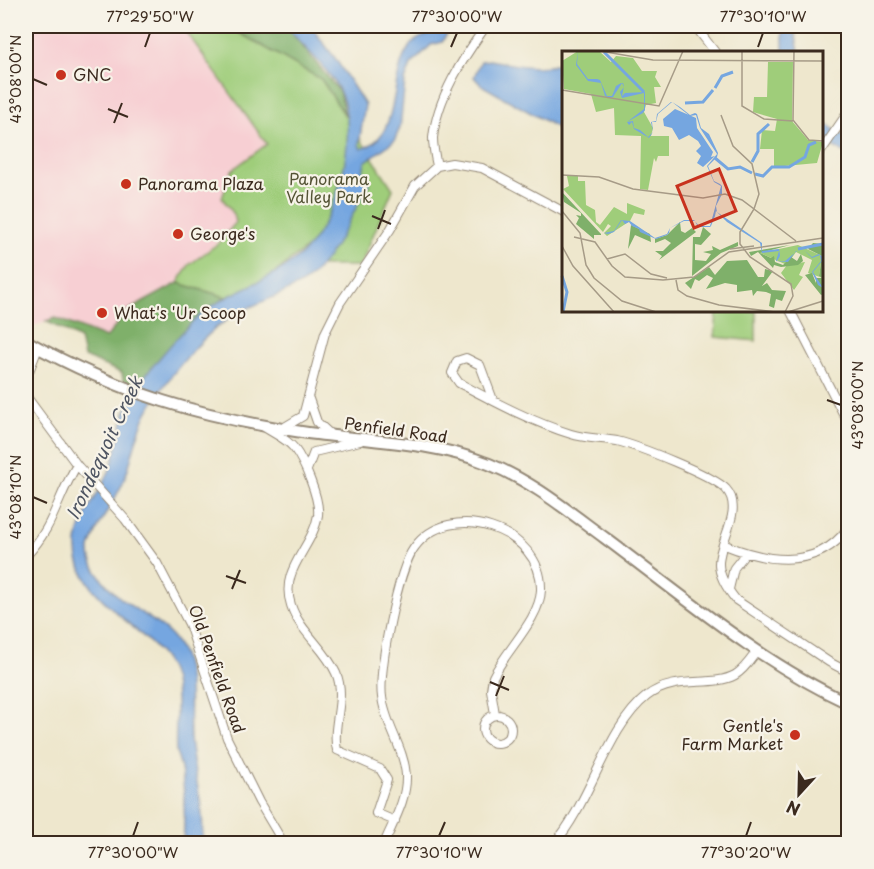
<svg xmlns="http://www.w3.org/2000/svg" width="874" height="869" font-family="'Playpen Sans',sans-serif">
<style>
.built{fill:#f7cfd3}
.green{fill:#9fcd7a;stroke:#6d7c4c;stroke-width:1.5}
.forest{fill:#7fb06a;stroke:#5d6d44;stroke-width:1.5}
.water{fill:#75a6e0;stroke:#58687f;stroke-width:1.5}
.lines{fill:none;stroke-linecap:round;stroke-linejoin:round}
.minor-casing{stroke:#948876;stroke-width:10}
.secondary-casing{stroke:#948876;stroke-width:14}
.minor{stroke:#fff;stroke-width:8}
.secondary{stroke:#fff;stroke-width:10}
.ticks{fill:none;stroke:#3b2a1e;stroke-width:2}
.poi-dot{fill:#c8321e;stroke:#f7f3e8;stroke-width:2}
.labels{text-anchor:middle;stroke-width:4.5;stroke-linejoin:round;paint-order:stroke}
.poi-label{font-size:16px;fill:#3b2a1e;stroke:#f7f3e8;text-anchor:start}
.park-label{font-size:16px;fill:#545335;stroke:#f7f3e8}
.street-label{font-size:16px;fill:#3b2a1e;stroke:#f7f3e8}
.water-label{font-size:18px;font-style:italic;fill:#4f5562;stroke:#f7f3e8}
.inset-river{fill:none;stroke:#75a6e0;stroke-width:3}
.inset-road{fill:none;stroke:#a69b87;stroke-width:1.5}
.view{fill:#c8321e;fill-opacity:0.15;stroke:#c8321e;stroke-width:3}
.inset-edge{fill:none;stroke:#3b2a1e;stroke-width:3}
.neatline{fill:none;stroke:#3b2a1e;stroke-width:2}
.ticks-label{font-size:15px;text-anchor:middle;fill:#3b2a1e}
</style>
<rect width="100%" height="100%" fill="#f7f3e8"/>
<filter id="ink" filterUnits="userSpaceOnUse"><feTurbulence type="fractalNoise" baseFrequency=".0167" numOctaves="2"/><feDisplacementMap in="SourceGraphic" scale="12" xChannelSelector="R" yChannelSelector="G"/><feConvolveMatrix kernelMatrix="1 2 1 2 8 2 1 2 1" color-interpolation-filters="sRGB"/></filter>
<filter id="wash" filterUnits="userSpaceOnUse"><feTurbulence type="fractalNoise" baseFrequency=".008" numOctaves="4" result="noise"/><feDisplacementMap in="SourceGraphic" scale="24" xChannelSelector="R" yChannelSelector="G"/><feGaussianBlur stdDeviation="1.35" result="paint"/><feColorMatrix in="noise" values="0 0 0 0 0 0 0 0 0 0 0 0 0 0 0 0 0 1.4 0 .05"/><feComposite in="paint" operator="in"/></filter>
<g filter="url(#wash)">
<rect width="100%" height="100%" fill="#eee7cd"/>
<path class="built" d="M 26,26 L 182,26 L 268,144 L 222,198 L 234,214 L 236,222 L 231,231 L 189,265 L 178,283 L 127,311 L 106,338 L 56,318 L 26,329 Z"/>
<path class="green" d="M 182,26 L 227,26 L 321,79 L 393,189 L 360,266 L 316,266 L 305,249 L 264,281 L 226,297 L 178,283 L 189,265 L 220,242 L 236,222 L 234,214 L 222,198 L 232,170 L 267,144 Z
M 717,311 L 756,311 L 756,341 L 715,337 Z"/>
<path class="forest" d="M 227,26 L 286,26 L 339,91 L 345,115 L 321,79 Z
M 178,283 L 226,297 L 199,316 L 138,387 L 123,380 L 122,373 L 84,357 L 80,339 L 46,321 L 56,318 L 106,338 L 127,311 Z"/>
<path class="water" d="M 286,26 L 309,26 L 313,29 L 335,58 L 365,105 L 359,144 L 361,149 C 402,137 388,79 408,49 C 416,35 429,37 440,26 L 452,26 L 442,42 L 431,45 L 411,65 L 405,81 L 400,128 L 394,141 L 365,162 L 363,172 L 369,184 C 350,217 337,253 308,279 C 291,293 251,304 231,317 C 202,335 164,382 148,411 C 136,432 133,458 124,480 C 118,495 108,509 100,524 C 97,531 91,542 90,549 C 89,566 105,584 117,595 C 133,610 162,623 174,639 C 195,667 188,704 190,736 C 192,773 206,806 202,843 L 183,843 C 185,818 186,775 176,752 C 174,726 181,690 169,667 C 149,627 72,597 77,543 C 80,516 97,497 108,474 C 118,452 120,427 128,404 C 136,382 181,332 199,316 C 228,291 266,283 296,259 C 335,228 361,139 340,92 C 329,68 302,47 286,26 Z
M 783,26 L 794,26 L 799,52 L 783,52 Z
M 490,60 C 512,64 543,72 563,62 L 563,131 L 481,85 L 474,77 L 481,61 Z
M 822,122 L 848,138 L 848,154 L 822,141 Z"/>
</g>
<g filter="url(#ink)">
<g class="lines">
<defs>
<path id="minor" d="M 695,26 L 715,52
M 822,150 L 848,112
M 437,166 C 435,157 433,147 433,138 C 437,98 463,58 486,26
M 790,310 L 848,423
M 26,379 L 38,348
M 26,396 L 77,465 L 125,519 L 157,563 L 189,624 L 227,738 L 259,802 L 284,844
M 309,399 L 317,422 L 331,435
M 493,400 L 480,365 L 466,358 L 457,361 L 452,373 L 459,383 C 495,402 532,422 571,434 C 586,439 602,438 617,441 C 638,446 712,475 726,489 C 745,510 718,542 719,564 C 719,577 728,590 736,600 L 829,662 L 848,672
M 264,427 C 273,433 287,439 294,448 C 304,461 320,499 318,515 C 313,548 279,569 291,605 C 299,631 325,648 336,673 C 347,698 331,726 337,750 L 380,769 L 387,780 L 376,813 L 395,821
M 283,428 L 303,416 L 325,333 L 340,303 L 390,230 L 415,186 L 437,166 L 452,163 L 482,168 L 564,212
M 307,470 L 314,452 L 360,441
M 725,545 C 767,562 818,570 848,528
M 26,556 C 55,526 56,499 77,465
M 729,589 L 734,568 L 746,553
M483 729a14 14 0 1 1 28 0a14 14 0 1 1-28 0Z
M 384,844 C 393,822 407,800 406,775 C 404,748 385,724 382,697 C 378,670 398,570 414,548 C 449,498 543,529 541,590 C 540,619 506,650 493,677 L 491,690 L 495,714
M 554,844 C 590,804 607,727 647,696 C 676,674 711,688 735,675 C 744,670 751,659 757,651"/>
<path id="secondary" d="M 26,341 C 122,394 200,417 308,433 C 368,441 432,441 489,464 C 532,481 568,511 605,538 C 683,596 760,662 848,703"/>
</defs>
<use href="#minor" class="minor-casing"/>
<use href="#secondary" class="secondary-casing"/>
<use href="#minor" class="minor"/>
<use href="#secondary" class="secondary"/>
</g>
</g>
<path class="ticks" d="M 145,47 L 150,33M 451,47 L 457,33M 758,47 L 763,33M 33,79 L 47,85M 108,109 L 128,117M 114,123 L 122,103M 372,216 L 391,224M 378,229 L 385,210M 827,400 L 841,405M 33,497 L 47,503M 226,576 L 246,583M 232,589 L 240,570M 490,682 L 509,690M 496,696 L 504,676M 133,836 L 138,822M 439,836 L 445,822M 746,836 L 751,822"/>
<g class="poi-dot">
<circle cx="61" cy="75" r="6"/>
<circle cx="126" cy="184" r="6"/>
<circle cx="178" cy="234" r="6"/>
<circle cx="102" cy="313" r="6"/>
<circle cx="795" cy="735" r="6"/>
</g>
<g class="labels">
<g class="poi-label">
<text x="73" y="81">GNC</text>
<text x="138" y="190">Panorama Plaza</text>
<text x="190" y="240">George's</text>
<text x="114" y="319">What's 'Ur Scoop</text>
<text x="783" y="732" text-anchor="end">Gentle's<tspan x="783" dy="18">Farm Market</tspan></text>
</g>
<g class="park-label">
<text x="329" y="185">Panorama<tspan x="329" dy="18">Valley Park</tspan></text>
</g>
<g class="street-label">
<text transform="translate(396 430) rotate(8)" y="6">Penfield Road</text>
<text transform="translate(217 669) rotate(70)" y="6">Old Penfield Road</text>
</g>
<g class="water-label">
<text transform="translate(105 448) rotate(-65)" y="6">Irondequoit Creek</text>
</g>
</g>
<g transform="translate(562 51)">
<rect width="261" height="261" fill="#eee7cd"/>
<path d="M 16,0 L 37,0 L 49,11 L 54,5 L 71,7 L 80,20 L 95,20 L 93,26 L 99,36 L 92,36 L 94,52 L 84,54 L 82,61 L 91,77 L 89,85 L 107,85 L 107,105 L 96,105 L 94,111 L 92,107 L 86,139 L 78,138 L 79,85 L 53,84 L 52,57 L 34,61 L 29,43 L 2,38 L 0,10 ZM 206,11 L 231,11 L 230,70 L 246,89 L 261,91 L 255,112 L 212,116 L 212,98 L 198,98 L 200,79 L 213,80 L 215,68 L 191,61 L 192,46 L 205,46 ZM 5,125 L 16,125 L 16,130 L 23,130 L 24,154 L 33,159 L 34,171 L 38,174 L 52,156 L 65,163 L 65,152 L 83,159 L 82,164 L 72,162 L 68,170 L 45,185 L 42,182 L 49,175 L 46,173 L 41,181 L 1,138 L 7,135 ZM 236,194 L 260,205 L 257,225 L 261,227 L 246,222 L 250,209 L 234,201 L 229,208 L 230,213 L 243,211 L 237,224 L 241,226 L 232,239 L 219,222 L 225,214 L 198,202 Z" fill="#9fcd7a"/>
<path d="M 0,141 L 39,183 L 39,184 L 32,184 L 32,188 L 14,173 L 17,167 L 14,164 L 19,165 L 19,162 L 2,151 ZM 118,171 L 119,180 L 123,182 L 130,177 L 134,181 L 97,209 L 100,205 L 93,200 L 101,200 L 109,192 L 103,188 L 93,192 L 93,188 L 105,184 ZM 69,174 L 88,183 L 89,191 L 73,184 L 66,198 ZM 141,176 L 149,183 L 139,194 L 133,193 L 133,209 L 144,210 L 149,203 L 141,201 L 151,199 L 150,195 L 158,199 L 176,191 L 176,195 L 159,202 L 130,225 L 131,186 L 138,186 ZM 251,192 L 261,193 L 261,243 L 259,244 L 243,224 L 250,222 L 254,232 L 254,227 L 260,227 L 257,225 L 260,205 L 246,198 ZM 228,194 L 198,202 L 209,207 L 212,205 L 213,211 L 221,214 L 229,206 L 235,210 L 239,203 L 241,210 L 236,214 L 219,216 L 212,214 L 211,217 L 196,201 L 189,205 L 187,201 ZM 185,209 L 196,226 L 202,226 L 203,218 L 211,220 L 200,235 L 205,232 L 210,239 L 224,240 L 220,250 L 214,248 L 212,257 L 207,255 L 209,243 L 204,241 L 195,240 L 191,245 L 190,239 L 175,241 L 175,234 L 163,232 L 144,238 L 151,227 L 145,224 L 137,230 L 133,228 L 129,238 L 123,232 L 147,216 L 153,224 L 165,210 Z" fill="#7fb06a"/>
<path d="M 16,0 L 15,13 L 26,28 L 35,28 L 38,29 L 45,45 L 50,45 L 54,35 L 59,32 L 61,32 L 62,35 L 60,45 L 63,42 L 83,41 L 83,59 L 81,62 L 65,71 L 71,70 L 72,77 L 78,79 L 86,86 L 91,81 L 89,71 L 94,70 L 95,63 L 109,51 L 110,51 L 118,56 L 128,64 L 133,62 L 135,63 L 139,77 L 147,83 L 156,102 L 155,106 L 146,115 L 152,130 L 158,133 L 160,135 L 160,143 L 154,155 L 155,161 L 200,192 L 200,200 L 217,198 L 218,205 L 215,210 L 223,210 L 235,200 L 243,200 L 250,206 L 257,203 L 258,204 L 260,205 L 260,210 L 251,221 L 261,237 L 256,234 L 250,221 L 259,210 L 258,204 L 250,207 L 243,200 L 234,200 L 226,211 L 214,210 L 217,200 L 200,202 L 198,192 L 165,171 L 154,160 L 153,165 L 149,175 L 148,176 L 136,176 L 133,170 L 122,170 L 108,177 L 107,182 L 105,184 L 94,188 L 78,181 L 77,178 L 70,175 L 67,171 L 63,173 L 60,169 L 52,181 L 46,183 L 42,182 L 52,180 L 59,169 L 68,170 L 93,187 L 105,183 L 108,177 L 122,169 L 132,169 L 137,175 L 148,175 L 159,135 L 152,131 L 145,115 L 155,103 L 138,77 L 134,64 L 128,65 L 110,51 L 96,63 L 94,71 L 90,71 L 91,81 L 87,87 L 72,78 L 70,71 L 67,74 L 65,71 L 82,58 L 82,42 L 60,47 L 58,41 L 62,36 L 60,32 L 51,46 L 48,47 L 43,45 L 39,32 L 26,30 L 14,14 ZM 113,58 L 134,67 L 135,77 L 151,101 L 149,106 L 153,105 L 141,116 L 135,112 L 139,105 L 134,100 L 139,95 L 136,90 L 127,84 L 117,89 L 110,77 L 102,75 L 101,68 Z" fill="#75a6e0"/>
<path class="inset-river" d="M 42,1 L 82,41M 153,37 L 160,25 L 171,21M 123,52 L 141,51 L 151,39M 153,107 L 166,118 L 178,116 L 190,122M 190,111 L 196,100 L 196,83 L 207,73M 193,123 L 201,125 L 210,116 L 227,116 L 243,106 L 247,94 L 254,91M 236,198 L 261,193M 0,225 L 5,241 L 1,261"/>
<path class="inset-road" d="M 38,0 L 91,9 L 261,10M 180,0 L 180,55 L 202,68 L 231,70M 232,0 L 231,69 L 247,89 L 261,90M 0,15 L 0,80M 0,39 L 97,55 L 121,0M 159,64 L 171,95 L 190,113 L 197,143 L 192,158 L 234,190M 0,124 L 37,126 L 71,138 L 141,147 L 163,143 L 180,149 L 192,158 L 178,181 L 178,193 L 188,206 L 229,233 L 231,245 L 223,261M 0,160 L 18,182 L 24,214 L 32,227 L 60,250 L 94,261M 12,186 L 33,191 L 50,215 L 63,226 L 101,229 L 132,226 L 167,201 L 261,187M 0,195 L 11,215 L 52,261M 168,198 L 192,195M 45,208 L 63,203 L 89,223 L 105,227M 114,229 L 116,239 L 125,245 L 157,254 L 213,261M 226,261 L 261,250"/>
<path class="view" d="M 157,118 L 174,160 L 132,177 L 115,135 Z"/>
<rect width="261" height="261" class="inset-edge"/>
</g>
<rect width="874" height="869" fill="none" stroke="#f7f3e8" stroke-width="66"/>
<g transform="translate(799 794) rotate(202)" stroke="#f7f3e8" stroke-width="4.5" paint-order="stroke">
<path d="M0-4.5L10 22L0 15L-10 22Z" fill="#3b2a1e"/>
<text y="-9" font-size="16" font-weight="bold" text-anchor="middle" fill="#3b2a1e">N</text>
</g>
<rect x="33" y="33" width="808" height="803" class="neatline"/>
<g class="ticks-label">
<text x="150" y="22">77°29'50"W</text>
<text x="457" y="22">77°30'00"W</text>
<text x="763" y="22">77°30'10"W</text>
<text transform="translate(16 79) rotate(-90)" y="5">43°08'00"N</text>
<text transform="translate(858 405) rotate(-90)" y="5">43°08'00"N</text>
<text transform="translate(16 497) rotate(-90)" y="5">43°08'10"N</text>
<text x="133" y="858">77°30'00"W</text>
<text x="439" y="858">77°30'10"W</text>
<text x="746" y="858">77°30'20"W</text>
</g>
</svg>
